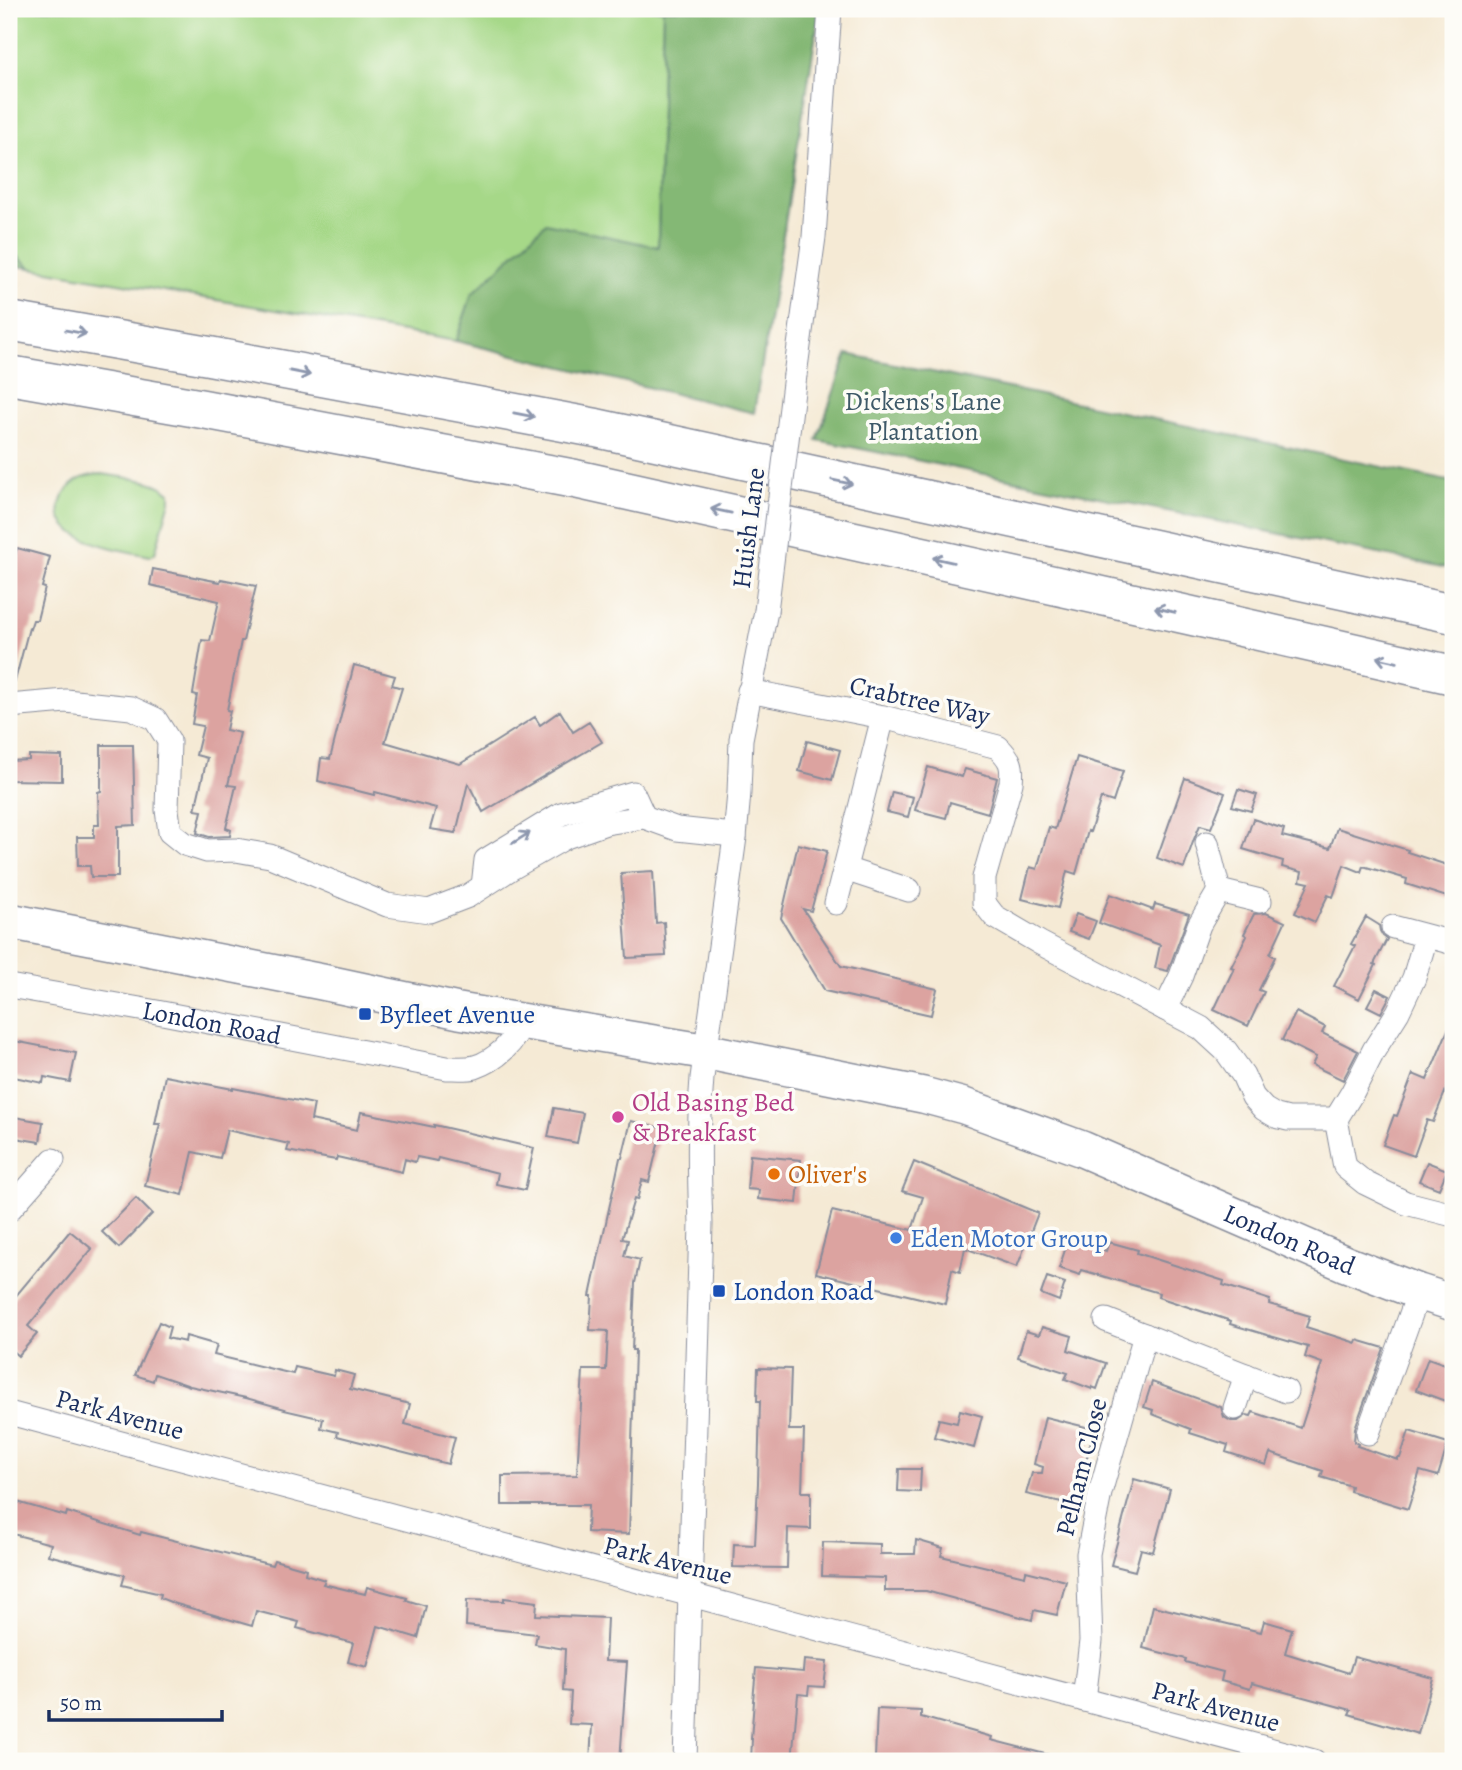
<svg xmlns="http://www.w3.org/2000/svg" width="1462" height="1770" font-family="Alegreya,serif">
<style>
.green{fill:#a6d888;stroke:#608473;stroke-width:2}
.forest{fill:#84b874;stroke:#507469;stroke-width:2}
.building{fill:#dca3a0}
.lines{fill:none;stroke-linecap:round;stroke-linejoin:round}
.street-casing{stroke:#888c9a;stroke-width:25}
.primary-casing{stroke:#888c9a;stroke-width:38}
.highway-casing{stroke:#888c9a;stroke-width:41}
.street{stroke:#fff;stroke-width:23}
.primary{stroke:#fff;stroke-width:35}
.highway{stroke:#fff;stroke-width:38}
.street-bridge-casing{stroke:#888c9a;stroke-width:25;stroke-linecap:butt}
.street-bridge{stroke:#fff;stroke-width:23}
.oneway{stroke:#8d97ae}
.transit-dot{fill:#1a4fb4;stroke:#fdfcf7;stroke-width:2.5}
.hotel-dot{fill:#d1479c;stroke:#fdfcf7;stroke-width:2.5}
.food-dot{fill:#e8710a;stroke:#fdfcf7;stroke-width:2.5}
.shop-dot{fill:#3f7fe0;stroke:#fdfcf7;stroke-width:2.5}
.labels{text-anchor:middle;stroke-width:7;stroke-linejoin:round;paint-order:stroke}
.park-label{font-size:26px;fill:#3e5968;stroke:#fdfcf7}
.street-label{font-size:26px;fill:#1b2f5e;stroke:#fdfcf7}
.transit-label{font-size:26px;fill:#164399;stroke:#fdfcf7;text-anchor:start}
.hotel-label{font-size:26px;fill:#b23c85;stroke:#fdfcf7;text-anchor:start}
.food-label{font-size:26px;fill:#c56008;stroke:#fdfcf7;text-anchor:start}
.shop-label{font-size:26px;fill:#366cbe;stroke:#fdfcf7;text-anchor:start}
</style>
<rect width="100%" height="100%" fill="#fdfcf7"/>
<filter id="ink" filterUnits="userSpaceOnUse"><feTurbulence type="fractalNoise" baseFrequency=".0143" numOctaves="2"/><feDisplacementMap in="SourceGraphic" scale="14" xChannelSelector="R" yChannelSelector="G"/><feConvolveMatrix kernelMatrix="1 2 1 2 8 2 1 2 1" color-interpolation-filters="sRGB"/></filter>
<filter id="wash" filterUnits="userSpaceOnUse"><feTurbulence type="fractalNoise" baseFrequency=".00686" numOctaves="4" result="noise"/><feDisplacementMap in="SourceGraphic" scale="28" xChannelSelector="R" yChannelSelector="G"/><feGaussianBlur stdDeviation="1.57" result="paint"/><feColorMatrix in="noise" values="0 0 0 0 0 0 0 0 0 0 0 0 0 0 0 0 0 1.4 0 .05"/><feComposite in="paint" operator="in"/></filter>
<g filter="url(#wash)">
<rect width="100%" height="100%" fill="#f5ead5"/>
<path class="green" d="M 9,9 L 663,9 L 658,247 L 472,294 L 456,341 L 31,268 L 9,249 Z
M 102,474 C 123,478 154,478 170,493 L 170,501 L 155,553 L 150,556 C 121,550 37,539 65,493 C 74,479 86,475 102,474 Z"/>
<path class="forest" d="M 663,9 L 820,9 L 754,413 L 456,341 L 472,294 L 546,223 L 658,247 Z
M 9,249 L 31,268 L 9,265 Z
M 847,354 L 1453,482 L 1453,569 L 817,440 Z"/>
<g id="blocks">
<path class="building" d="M 17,548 L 50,557 L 42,587 L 45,588 L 37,620 L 33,620 L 30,629 L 29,628 L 15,681 L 9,680 L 9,569 L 11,570 Z
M 153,569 L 220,582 L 221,579 L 256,586 L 243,641 L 241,641 L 227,710 L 230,711 L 226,730 L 240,733 L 228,785 L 236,786 L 226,828 L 231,830 L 230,836 L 209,837 L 197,833 L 202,811 L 195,810 L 207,758 L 196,755 L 203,726 L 192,724 L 197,695 L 193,694 L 202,640 L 210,641 L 219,601 L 150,585 Z
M 354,665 L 395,676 L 392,685 L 402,688 L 385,742 L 460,764 L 535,717 L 540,725 L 560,711 L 573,732 L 589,722 L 602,742 L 483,812 L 468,783 L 456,833 L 430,829 L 436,808 L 375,792 L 374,795 L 318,781 L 321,758 L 330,759 Z
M 807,741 L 840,750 L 832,780 L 799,771 Z
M 101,745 L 133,745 L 135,825 L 118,826 L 118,877 L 91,877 L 90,866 L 78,866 L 77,837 L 94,837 L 94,825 L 99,825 L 98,792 L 101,791 Z
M 29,755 L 62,756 L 62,781 L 9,780 L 9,761 L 29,760 Z
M 1077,757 L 1123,771 L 1113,802 L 1101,798 L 1090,832 L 1088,831 L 1076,874 L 1067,871 L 1058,908 L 1022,899 L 1030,867 L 1037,869 L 1049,827 L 1055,829 Z
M 928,767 L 962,777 L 965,769 L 997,778 L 988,813 L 950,802 L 946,818 L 915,810 Z
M 1185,778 L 1225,793 L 1211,828 L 1200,825 L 1194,839 L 1184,868 L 1157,858 Z
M 1238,789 L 1257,795 L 1251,811 L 1232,806 Z
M 892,792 L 913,797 L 908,817 L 887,812 Z
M 1253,819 L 1284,829 L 1282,836 L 1330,848 L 1337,828 L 1408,850 L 1407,852 L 1453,867 L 1453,899 L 1406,884 L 1407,879 L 1363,866 L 1361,872 L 1344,865 L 1333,897 L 1328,895 L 1315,922 L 1295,913 L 1309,883 L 1300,881 L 1302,872 L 1282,867 L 1283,861 L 1243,849 Z
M 798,844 L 827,851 L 811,911 L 803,909 L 841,966 L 937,989 L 931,1015 L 825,991 L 781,918 Z
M 653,871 L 656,923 L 664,922 L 666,956 L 627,958 L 621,873 Z
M 1110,894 L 1153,910 L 1155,904 L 1189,914 L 1168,971 L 1155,968 L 1160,945 L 1099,923 Z
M 1266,913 L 1285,922 L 1270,954 L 1275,957 L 1259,990 L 1264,992 L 1248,1026 L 1214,1010 L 1234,968 L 1231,967 L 1247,936 L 1244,934 L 1254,914 Z
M 1076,914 L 1096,921 L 1089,939 L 1069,932 Z
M 1366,917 L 1379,925 L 1380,931 L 1383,936 L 1387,939 L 1374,964 L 1376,965 L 1359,999 L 1334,986 L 1355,946 L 1351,944 Z
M 1376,989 L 1390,996 L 1381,1013 L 1367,1006 Z
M 1296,1012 L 1325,1027 L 1322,1033 L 1358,1051 L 1343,1080 L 1312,1065 L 1316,1057 L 1282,1040 Z
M 1453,1018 L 1453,1072 L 1433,1122 L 1427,1120 L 1414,1156 L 1383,1145 L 1394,1115 L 1397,1116 L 1413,1074 L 1427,1080 Z
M 9,1040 L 76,1053 L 70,1082 L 44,1077 L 43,1083 L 9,1076 Z
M 165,1076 L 233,1089 L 233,1088 L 314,1104 L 311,1120 L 357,1130 L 361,1112 L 434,1127 L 434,1125 L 534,1148 L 525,1190 L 496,1184 L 498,1173 L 438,1158 L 437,1161 L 417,1157 L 415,1162 L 405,1159 L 402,1172 L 337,1157 L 336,1160 L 287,1151 L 289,1144 L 227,1130 L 220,1158 L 193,1152 L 183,1195 L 145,1186 L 160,1124 L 155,1124 Z
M 554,1108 L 583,1113 L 577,1143 L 548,1137 Z
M 9,1116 L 43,1122 L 40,1142 L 9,1137 Z
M 631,1121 L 662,1128 L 649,1182 L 642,1180 L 637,1200 L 634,1199 L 622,1239 L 628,1240 L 624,1256 L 640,1260 L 635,1283 L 632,1350 L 635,1350 L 629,1534 L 587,1532 L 588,1505 L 502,1505 L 502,1476 L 577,1475 L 583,1370 L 606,1370 L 608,1331 L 590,1330 L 592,1296 L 590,1296 L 620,1158 L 622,1158 Z
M 750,1155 L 801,1160 L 797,1203 L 758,1199 L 759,1190 L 747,1189 Z
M 914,1162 L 1038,1213 L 1017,1267 L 965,1248 L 960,1272 L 952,1269 L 945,1304 L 816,1273 L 832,1211 L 912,1230 L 923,1197 L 902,1191 Z
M 1427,1162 L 1447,1170 L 1439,1189 L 1419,1181 Z
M 136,1198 L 152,1214 L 119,1248 L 102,1232 Z
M 70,1231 L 92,1249 L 28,1326 L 37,1334 L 18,1356 L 9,1348 L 9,1304 Z
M 1069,1238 L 1106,1251 L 1109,1242 L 1138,1250 L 1137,1253 L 1224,1281 L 1223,1285 L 1270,1300 L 1269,1304 L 1310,1316 L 1306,1327 L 1356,1343 L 1357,1340 L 1384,1348 L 1355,1428 L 1354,1442 L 1358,1444 L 1357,1446 L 1398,1460 L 1398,1458 L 1400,1458 L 1409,1431 L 1448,1443 L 1438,1476 L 1420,1471 L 1408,1509 L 1350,1491 L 1351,1486 L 1321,1477 L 1323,1471 L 1270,1453 L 1266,1465 L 1226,1452 L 1228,1445 L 1190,1433 L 1191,1429 L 1152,1414 L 1153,1410 L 1144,1407 L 1152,1382 L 1221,1407 L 1224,1417 L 1231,1421 L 1238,1421 L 1247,1415 L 1251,1416 L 1253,1412 L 1301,1428 L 1322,1363 L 1305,1357 L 1308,1347 L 1230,1324 L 1231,1321 L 1158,1297 L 1159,1293 L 1082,1270 L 1080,1275 L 1059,1268 Z
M 1047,1277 L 1065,1283 L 1059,1301 L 1041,1294 Z
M 159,1322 L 170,1327 L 167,1338 L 185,1342 L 186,1336 L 217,1345 L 214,1355 L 293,1374 L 295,1367 L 334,1376 L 335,1370 L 354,1375 L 350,1389 L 410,1404 L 405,1424 L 455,1437 L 448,1464 L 337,1436 L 338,1432 L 321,1428 L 323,1419 L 284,1410 L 285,1409 L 246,1398 L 190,1386 L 155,1374 L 153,1381 L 135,1375 Z
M 1042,1327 L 1072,1336 L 1068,1350 L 1106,1363 L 1097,1389 L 1092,1387 L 1092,1389 L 1065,1379 L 1068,1373 L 1018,1357 L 1026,1331 L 1039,1335 Z
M 1428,1358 L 1453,1367 L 1453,1404 L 1416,1390 Z
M 758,1368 L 791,1369 L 789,1430 L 804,1430 L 802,1492 L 811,1492 L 811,1529 L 788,1528 L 787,1568 L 733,1567 L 734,1544 L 755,1545 L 758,1483 L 760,1401 L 757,1401 Z
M 960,1410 L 982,1416 L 974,1448 L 934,1437 L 939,1419 L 957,1423 Z
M 1045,1417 L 1094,1429 L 1075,1505 L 1026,1494 L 1032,1473 L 1042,1473 L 1043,1467 L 1034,1464 Z
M 899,1469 L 921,1469 L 920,1492 L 898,1491 Z
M 1134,1479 L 1170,1489 L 1153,1552 L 1141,1549 L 1135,1571 L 1111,1565 Z
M 17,1502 L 66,1516 L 67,1512 L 140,1535 L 141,1532 L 272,1565 L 274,1560 L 306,1569 L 305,1574 L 325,1580 L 323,1584 L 365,1594 L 367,1587 L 407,1598 L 406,1600 L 426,1606 L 418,1638 L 378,1626 L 367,1667 L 348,1662 L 353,1643 L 297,1628 L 299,1622 L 256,1611 L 252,1626 L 173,1603 L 160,1598 L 161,1594 L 122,1585 L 125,1575 L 48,1555 L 51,1544 L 9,1533 Z
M 916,1540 L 943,1548 L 941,1556 L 1025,1576 L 1026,1571 L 1066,1581 L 1057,1615 L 1034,1610 L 1032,1620 L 926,1591 L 885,1591 L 885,1578 L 822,1576 L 823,1542 L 880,1544 L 880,1554 L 915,1554 Z
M 504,1598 L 537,1602 L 536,1615 L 607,1618 L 605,1661 L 627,1662 L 620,1761 L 590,1761 L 592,1725 L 569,1724 L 571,1692 L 563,1691 L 565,1649 L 535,1644 L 537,1634 L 466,1626 L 467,1600 L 504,1601 Z
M 1153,1606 L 1261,1632 L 1264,1621 L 1292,1629 L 1285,1653 L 1349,1673 L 1354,1657 L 1433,1678 L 1418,1734 L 1349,1714 L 1351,1710 L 1252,1683 L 1250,1689 L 1221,1681 L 1223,1672 L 1185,1662 L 1186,1659 L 1143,1648 Z
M 804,1660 L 827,1662 L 824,1687 L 809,1686 L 808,1695 L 798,1694 L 792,1761 L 751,1761 L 752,1739 L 751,1739 L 754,1701 L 753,1701 L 756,1668 L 803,1672 Z
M 877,1709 L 921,1711 L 921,1717 L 992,1737 L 991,1740 L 1049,1755 L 1049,1761 L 928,1761 L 875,1759 Z"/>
</g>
</g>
<g filter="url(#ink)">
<use href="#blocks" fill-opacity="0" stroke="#888c9a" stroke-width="2"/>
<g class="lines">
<defs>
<g id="street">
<path d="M 795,375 L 814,237 L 830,9"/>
<path d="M 749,691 L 883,717 L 998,747 C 1011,760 1013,765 1011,783 L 984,878 L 984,903 L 994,916 L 1040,943 L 1201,1028 L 1226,1051 L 1243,1075 L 1253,1097 L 1264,1109 L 1276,1116 L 1288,1119 L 1336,1119"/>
<path d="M 9,706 L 66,701 L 131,708 L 155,719 L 169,741 L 167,810 L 170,832 L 185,844 L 207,851 L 236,850 L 270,856 L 387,905 L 429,911 L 468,896 L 510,869 L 566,837 L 606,823 L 644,817 L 677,829 L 724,834 L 735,837"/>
<path d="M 1207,843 L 1219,891 L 1260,901"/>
<path d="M 845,869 L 909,890"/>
<path d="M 483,886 L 486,860 L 561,814 L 633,793 L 644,817"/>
<path d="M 836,903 L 883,717"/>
<path d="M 1393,927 L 1453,943"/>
<path d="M 1426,937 L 1414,978 L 1398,1012 L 1374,1050 L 1352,1093 L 1336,1119 L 1345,1167 L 1365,1183 L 1406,1203 L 1453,1215"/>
<path id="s1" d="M 9,986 L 157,1012 L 447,1068 C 456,1068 467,1069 475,1067 C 494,1061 517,1042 520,1022"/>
<path d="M 1165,1009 L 1181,976 L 1199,925 L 1219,891"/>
<path d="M 9,1210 L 53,1160"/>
<path d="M 1106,1320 L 1286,1391"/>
<path d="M 1235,1408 L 1246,1375"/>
<path d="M 9,1413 C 444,1530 879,1645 1314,1761"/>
<path d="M 1368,1433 L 1419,1292"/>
<path d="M 1084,1700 L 1091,1641 L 1088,1554 L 1100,1493 L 1145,1335"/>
<path d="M 685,1761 L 701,1224 C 699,1175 698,1127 702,1078 L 735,837 L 739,793 L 741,739 L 766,611"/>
</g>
<g id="primary">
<path id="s2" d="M 9,921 L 322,982 L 459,1011 L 709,1052 L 923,1095 L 964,1106 L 1082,1149 L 1346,1264 L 1419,1292 L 1453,1303"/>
</g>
<path id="highway" d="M 9,321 L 209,356 L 596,428 L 1453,614
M 9,375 L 203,409 L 575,479 L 1188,615 L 1453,675"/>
</defs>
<use href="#street" class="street-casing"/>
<use href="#primary" class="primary-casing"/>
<use href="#highway" class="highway-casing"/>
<use href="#street" class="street"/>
<use href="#primary" class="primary"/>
<use href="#highway" class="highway"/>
<defs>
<path id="street-bridge" d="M 766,611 L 795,375"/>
</defs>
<use href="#street-bridge" class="street-bridge-casing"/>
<use href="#street-bridge" class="street-bridge"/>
</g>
<defs><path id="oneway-shaft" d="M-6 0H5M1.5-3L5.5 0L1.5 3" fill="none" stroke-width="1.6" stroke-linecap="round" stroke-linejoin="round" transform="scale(1.75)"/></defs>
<g class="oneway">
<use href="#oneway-shaft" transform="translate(76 332) rotate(10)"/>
<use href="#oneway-shaft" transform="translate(300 373) rotate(11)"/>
<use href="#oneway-shaft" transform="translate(524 415) rotate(11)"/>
<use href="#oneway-shaft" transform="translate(842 482) rotate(12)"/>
<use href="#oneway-shaft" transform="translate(721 511) rotate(-168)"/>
<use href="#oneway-shaft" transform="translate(943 560) rotate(-167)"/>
<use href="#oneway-shaft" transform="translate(1165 610) rotate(-167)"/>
<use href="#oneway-shaft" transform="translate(1387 660) rotate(-167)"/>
<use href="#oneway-shaft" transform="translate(521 838) rotate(-32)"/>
</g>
</g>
<g class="transit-dot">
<rect x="358" y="1007" width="14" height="14" rx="3.5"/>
<rect x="712" y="1284" width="14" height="14" rx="3.5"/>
</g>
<circle class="hotel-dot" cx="618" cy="1117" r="7"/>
<circle class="food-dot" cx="774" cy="1174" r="7"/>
<circle class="shop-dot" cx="896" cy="1238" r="7"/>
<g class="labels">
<g class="park-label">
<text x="923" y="410">Dickens's Lane<tspan x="923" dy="30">Plantation</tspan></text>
</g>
<g class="street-label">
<text transform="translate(748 528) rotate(-83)" y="9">Huish Lane</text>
<text transform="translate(920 700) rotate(13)" y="9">Crabtree Way</text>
<text dy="9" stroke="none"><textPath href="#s1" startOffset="206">London Road</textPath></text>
<text dy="9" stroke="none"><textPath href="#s2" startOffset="1325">London Road</textPath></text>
<text transform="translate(120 1414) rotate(15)" y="9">Park Avenue</text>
<text transform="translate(1081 1467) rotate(-76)" y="9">Pelham Close</text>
<text transform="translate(668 1560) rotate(14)" y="9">Park Avenue</text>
<text transform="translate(1216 1706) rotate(15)" y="9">Park Avenue</text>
</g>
<g class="transit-label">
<text x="379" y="1023">Byfleet Avenue</text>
<text x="733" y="1300">London Road</text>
</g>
<g class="hotel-label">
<text x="632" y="1111">Old Basing Bed<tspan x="632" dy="30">&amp; Breakfast</tspan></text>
</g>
<g class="food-label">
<text x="788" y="1183">Oliver's</text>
</g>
<g class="shop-label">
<text x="910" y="1247">Eden Motor Group</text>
</g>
</g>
<rect width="1462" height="1770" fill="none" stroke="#fdfcf7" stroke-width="35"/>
<path d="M49 1710v10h173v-10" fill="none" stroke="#1b2f5e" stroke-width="3.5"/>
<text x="60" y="1710" font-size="21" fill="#1b2f5e" stroke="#fdfcf7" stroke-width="5" paint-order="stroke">50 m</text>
</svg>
